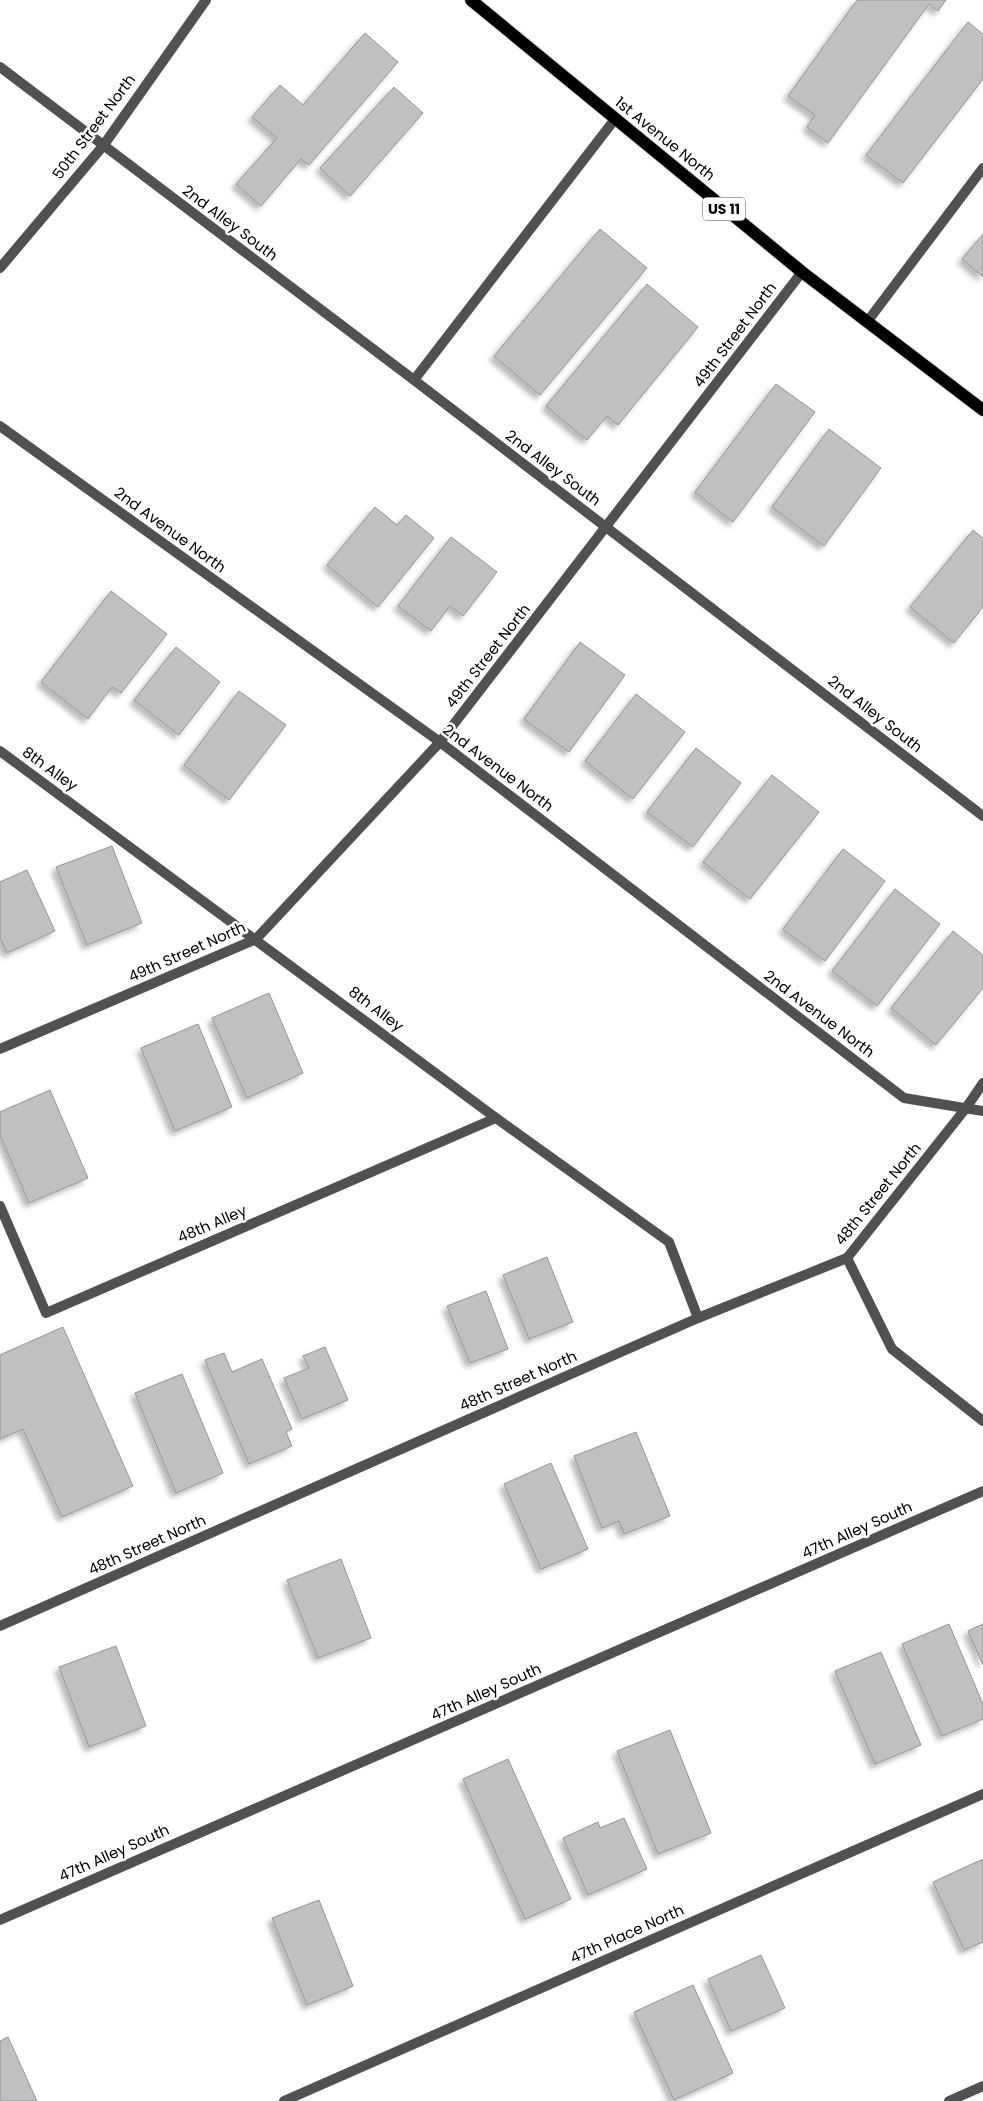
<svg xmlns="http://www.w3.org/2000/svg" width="983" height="2101" font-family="Poppins,sans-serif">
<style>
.building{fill:#c0c0c0;stroke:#959595;filter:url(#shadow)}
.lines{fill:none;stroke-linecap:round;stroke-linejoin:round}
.primary-casing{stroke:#dbdbdb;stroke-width:14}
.service{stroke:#515151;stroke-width:10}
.minor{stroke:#515151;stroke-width:10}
.primary{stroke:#000;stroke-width:12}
.labels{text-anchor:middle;stroke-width:5;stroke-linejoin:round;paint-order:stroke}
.shield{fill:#fff;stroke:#4c4c4c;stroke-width:1}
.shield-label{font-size:14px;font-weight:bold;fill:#000}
.street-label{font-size:15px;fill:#000;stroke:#fff}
</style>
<defs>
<filter id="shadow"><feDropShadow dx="-4.5" dy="4.5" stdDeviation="2.5" flood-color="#0004"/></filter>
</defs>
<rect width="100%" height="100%" fill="#fff"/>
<path class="building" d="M 857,0 L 946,0 L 938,11 L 929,4 L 828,143 L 807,127 L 815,115 L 788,96 Z
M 968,22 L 983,34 L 983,79 L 903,183 L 866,155 Z
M 365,33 L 398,62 L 309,165 L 301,159 L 261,206 L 236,184 L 277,138 L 252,117 L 280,85 L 303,105 Z
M 394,87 L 423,113 L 350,196 L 320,168 Z
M 600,229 L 647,268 L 540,395 L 494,356 Z
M 983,234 L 983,277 L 962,259 Z
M 647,284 L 698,327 L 618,425 L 607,416 L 587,440 L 546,406 Z
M 776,384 L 815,412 L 733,522 L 695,492 Z
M 829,429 L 881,468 L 824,546 L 772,507 Z
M 375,507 L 397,525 L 406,515 L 434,538 L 378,607 L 327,565 Z
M 973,530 L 983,538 L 983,607 L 954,643 L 910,607 Z
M 451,537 L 497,572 L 463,616 L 450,606 L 431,631 L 398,606 Z
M 111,591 L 167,634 L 121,693 L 112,687 L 88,719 L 41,682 Z
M 580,642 L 625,675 L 569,752 L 524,719 Z
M 176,647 L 220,682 L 179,735 L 134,700 Z
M 239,691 L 286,725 L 229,800 L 184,765 Z
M 636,694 L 685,732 L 633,799 L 585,761 Z
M 696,748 L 741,783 L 693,847 L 647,812 Z
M 772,775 L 819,812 L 750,899 L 703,862 Z
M 112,846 L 142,923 L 87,945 L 56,867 Z
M 843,849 L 885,881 L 825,961 L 783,929 Z
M 27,870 L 55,931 L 7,953 L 0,938 L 0,882 Z
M 895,889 L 940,924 L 877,1006 L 832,971 Z
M 953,931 L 983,955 L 983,988 L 936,1045 L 891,1008 Z
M 269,993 L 303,1073 L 247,1098 L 212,1018 Z
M 198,1024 L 232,1107 L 175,1131 L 141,1048 Z
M 50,1090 L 88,1178 L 29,1203 L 0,1135 L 0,1112 Z
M 547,1257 L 573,1322 L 529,1339 L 503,1275 Z
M 486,1291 L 508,1349 L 470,1363 L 447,1306 Z
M 63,1327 L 133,1486 L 62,1517 L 23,1429 L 0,1439 L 0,1355 Z
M 325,1347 L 348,1400 L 302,1419 L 284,1378 L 309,1368 L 303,1356 Z
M 224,1353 L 232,1372 L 262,1359 L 292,1429 L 286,1432 L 292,1446 L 249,1464 L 205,1360 Z
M 182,1374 L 223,1473 L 176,1493 L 135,1393 Z
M 636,1432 L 670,1516 L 624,1534 L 619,1521 L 602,1528 L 574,1456 Z
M 551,1463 L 588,1549 L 541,1569 L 504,1484 Z
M 341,1559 L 371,1638 L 318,1658 L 287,1580 Z
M 949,1624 L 983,1704 L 983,1719 L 942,1736 L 902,1644 Z
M 983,1624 L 983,1665 L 968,1631 Z
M 116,1646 L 146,1726 L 89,1747 L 59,1667 Z
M 881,1652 L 921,1745 L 875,1764 L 835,1671 Z
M 670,1730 L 711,1833 L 658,1854 L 617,1751 Z
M 508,1759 L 571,1899 L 525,1919 L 463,1779 Z
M 624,1818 L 647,1869 L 588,1895 L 563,1838 L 598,1822 L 600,1828 Z
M 983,1859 L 983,1942 L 964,1950 L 933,1882 Z
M 319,1900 L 353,1986 L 307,2005 L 272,1918 Z
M 761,1955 L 785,2008 L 731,2031 L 708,1979 Z
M 693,1985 L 733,2073 L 674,2100 L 634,2012 Z
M 8,2037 L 37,2101 L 0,2101 L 0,2041 Z"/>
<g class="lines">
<defs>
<path id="primary" d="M 471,0 L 802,272 L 983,410"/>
</defs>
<use href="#primary" class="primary-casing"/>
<path class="service" d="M 0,67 L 414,380 L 983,816
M 414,380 L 615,119
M 0,751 L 496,1118 L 669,1242 L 698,1318
M 0,1206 L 46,1313 L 496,1118
M 847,1258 L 892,1349 L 983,1421
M 0,1920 L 983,1491
M 949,2101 L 983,2086"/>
<path class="minor" d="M 0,268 L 103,146 L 206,0
M 867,322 L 983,168
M 0,426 L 440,742 L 904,1098 L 983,1111
M 0,1049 L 256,939 L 440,742 L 802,272
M 0,1626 L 698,1318 L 847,1258 L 966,1108 L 983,1083
M 284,2101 L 983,1794"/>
<use href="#primary" class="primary"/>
</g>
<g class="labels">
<rect class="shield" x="703" y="197.5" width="42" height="23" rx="4"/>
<g class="shield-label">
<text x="724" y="214">US 11</text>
</g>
<g class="street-label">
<text transform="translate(94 127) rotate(-53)" y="5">50th Street North</text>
<text transform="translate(665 139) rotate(39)" y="5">1st Avenue North</text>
<text transform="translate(230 223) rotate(37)" y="5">2nd Alley South</text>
<text transform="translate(735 335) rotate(-53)" y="5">49th Street North</text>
<text transform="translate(553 468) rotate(37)" y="5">2nd Alley South</text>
<text transform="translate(170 530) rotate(36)" y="5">2nd Avenue North</text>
<text transform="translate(488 656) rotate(-52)" y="5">49th Street North</text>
<text transform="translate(875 714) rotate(38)" y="5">2nd Alley South</text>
<text transform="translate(498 768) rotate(37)" y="5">2nd Avenue North</text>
<text transform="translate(50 769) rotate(36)" y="5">8th Alley</text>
<text transform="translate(187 952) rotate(-24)" y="5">49th Street North</text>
<text transform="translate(376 1009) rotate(37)" y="5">8th Alley</text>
<text transform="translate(819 1014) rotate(37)" y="5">2nd Avenue North</text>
<text transform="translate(878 1194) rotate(-51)" y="5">48th Street North</text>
<text transform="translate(212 1224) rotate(-23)" y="5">48th Alley</text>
<text transform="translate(518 1381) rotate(-24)" y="5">48th Street North</text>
<text transform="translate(857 1530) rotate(-24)" y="5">47th Alley South</text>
<text transform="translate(147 1545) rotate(-24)" y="5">48th Street North</text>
<text transform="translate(486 1692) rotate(-24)" y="5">47th Alley South</text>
<text transform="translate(114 1853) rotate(-24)" y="5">47th Alley South</text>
<text transform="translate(627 1934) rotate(-24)" y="5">47th Place North</text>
</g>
</g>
</svg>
